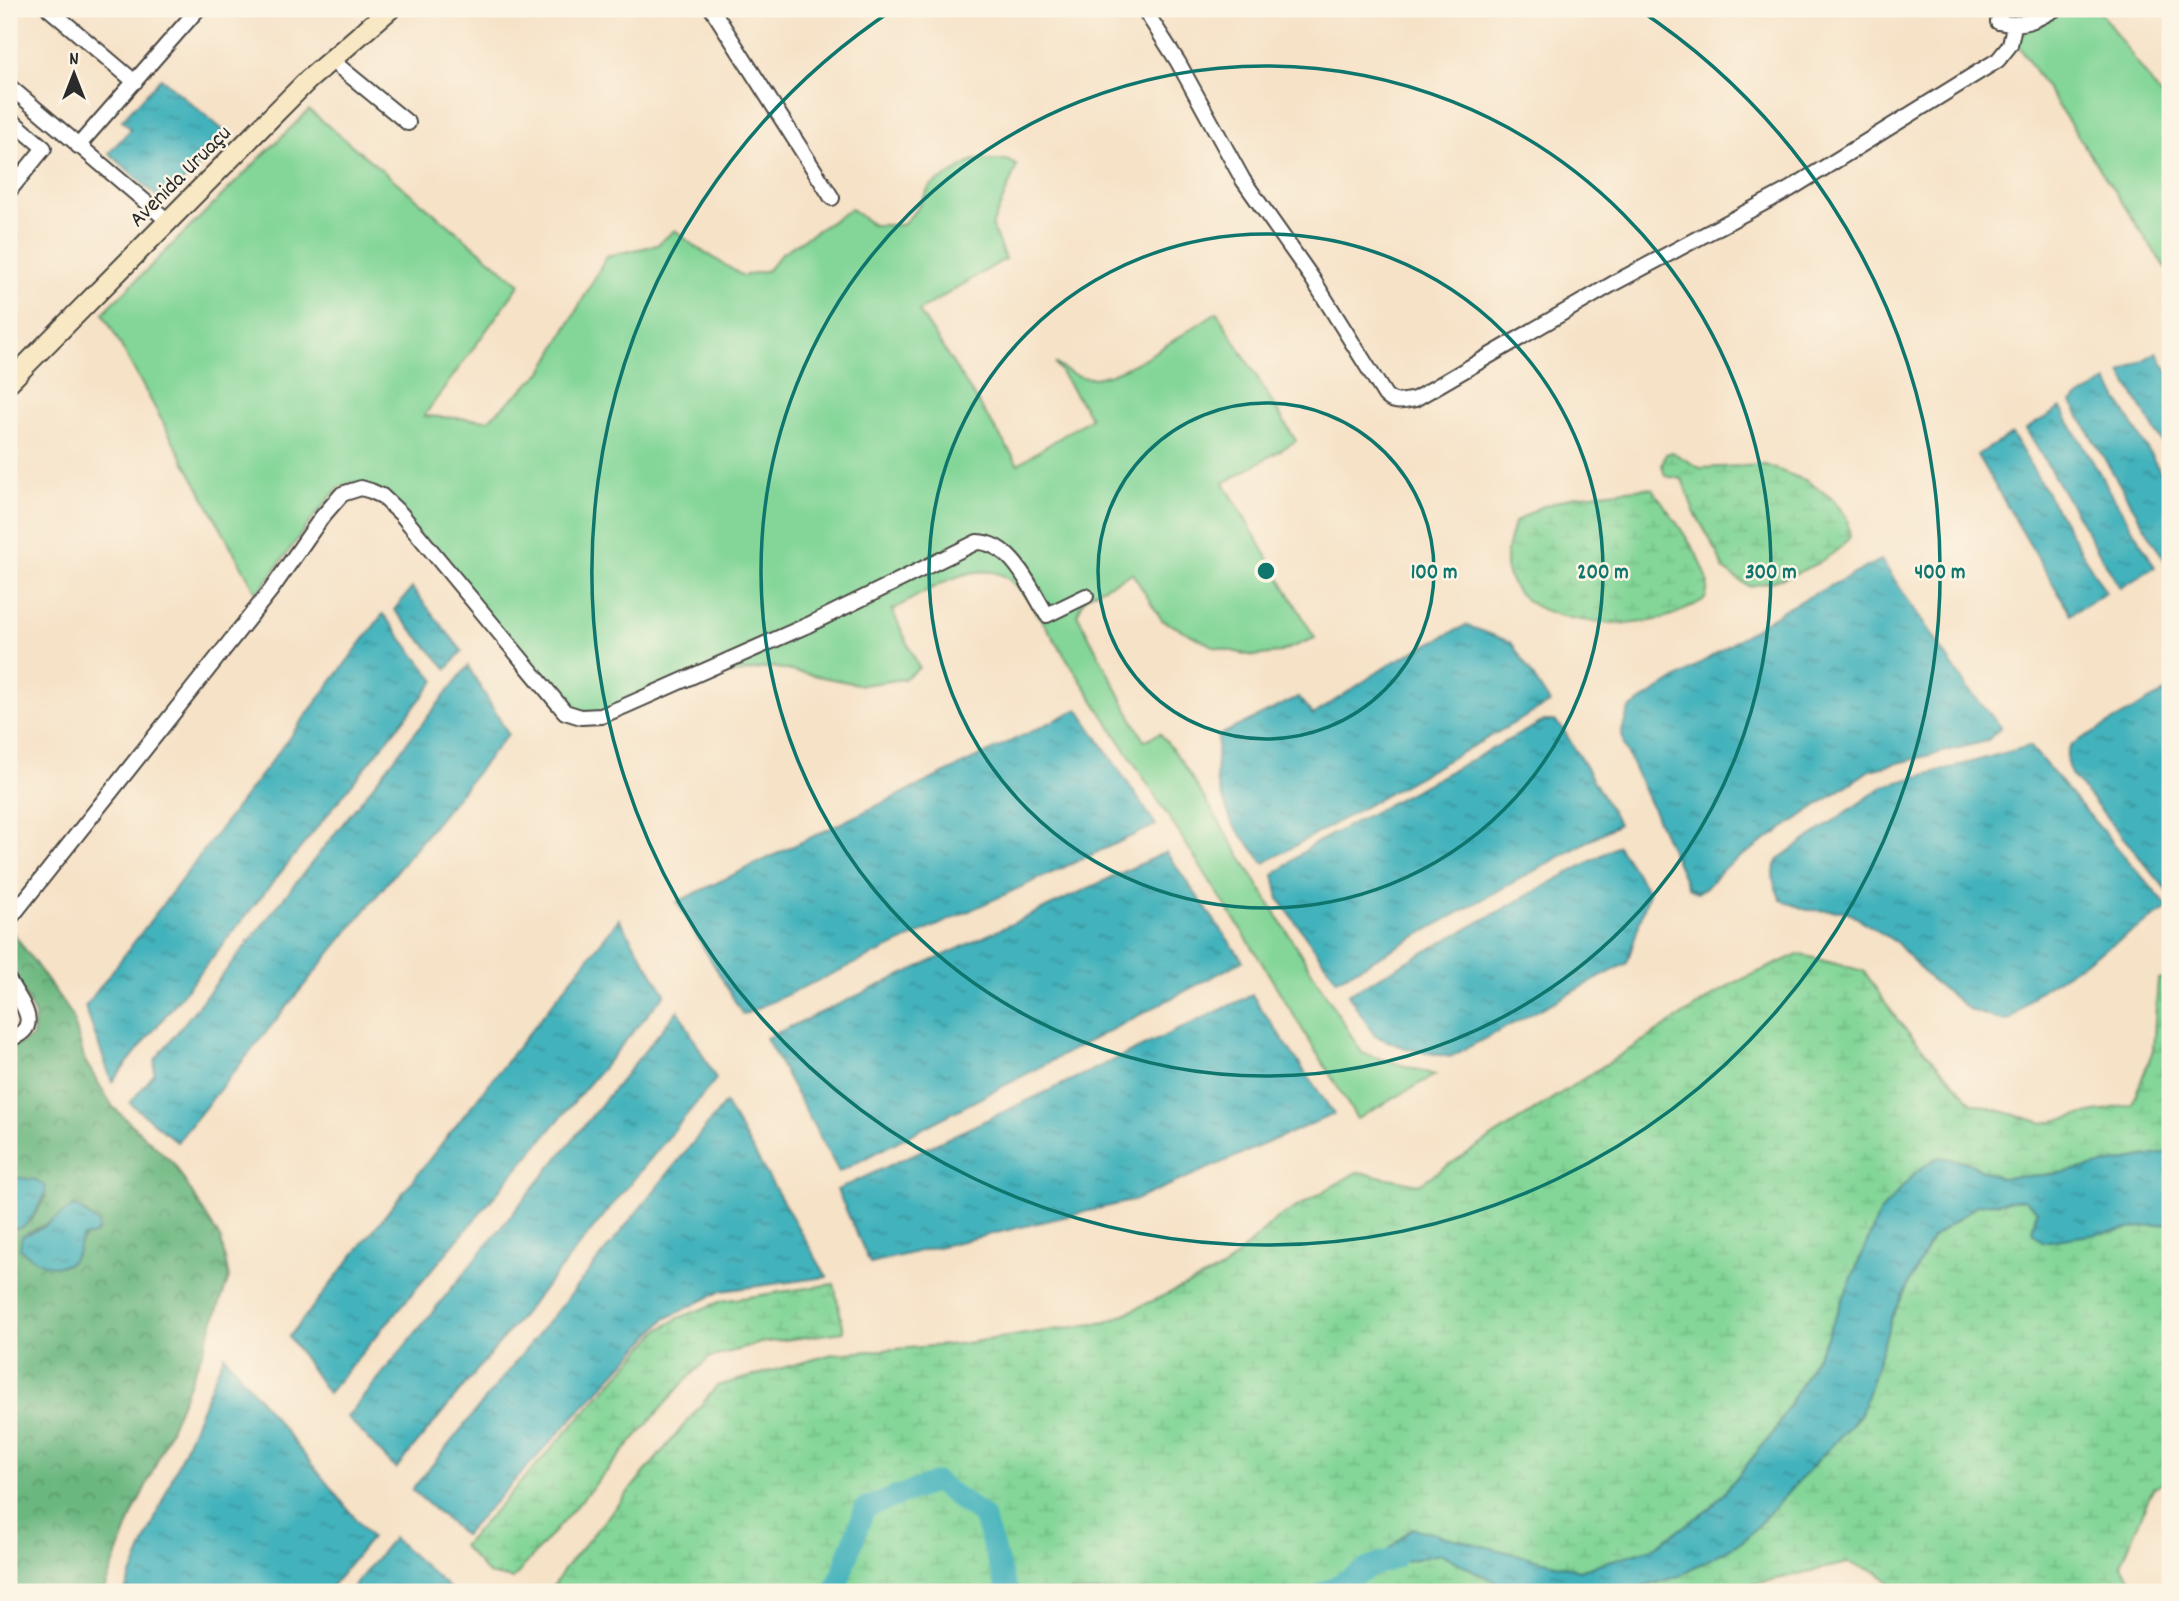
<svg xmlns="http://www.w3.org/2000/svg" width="2179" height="1601" font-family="Dekko,sans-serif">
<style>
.green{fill:#83d698;stroke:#578062;stroke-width:2}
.forest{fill:url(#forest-crowns);stroke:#4a7156;stroke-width:2;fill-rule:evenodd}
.wetland{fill:url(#wetland-marsh);stroke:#578062;stroke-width:2}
.water{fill:url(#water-ripples);stroke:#376e74;stroke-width:2}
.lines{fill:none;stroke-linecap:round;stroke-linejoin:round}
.river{stroke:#43b2bc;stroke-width:21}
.street-casing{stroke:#494642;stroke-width:18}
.secondary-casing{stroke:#494642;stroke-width:23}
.street{stroke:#fff;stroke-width:14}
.secondary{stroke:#f8e8c3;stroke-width:19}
.ring{fill:none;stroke:#0f766e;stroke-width:3.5}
.labels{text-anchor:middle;stroke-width:5;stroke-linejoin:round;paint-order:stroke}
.street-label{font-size:23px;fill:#2b2b2b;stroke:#fcf5e5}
.centre{fill:#0f766e;stroke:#fcf5e5;stroke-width:3.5}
.ring-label{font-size:21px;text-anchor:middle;font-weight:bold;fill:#0f766e;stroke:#fcf5e5;stroke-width:5;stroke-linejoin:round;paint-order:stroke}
</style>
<defs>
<pattern id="forest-crowns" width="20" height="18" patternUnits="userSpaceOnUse" patternTransform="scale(1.75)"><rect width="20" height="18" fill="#6ab780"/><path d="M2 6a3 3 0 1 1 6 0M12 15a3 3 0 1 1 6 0" fill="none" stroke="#579569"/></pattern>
<pattern id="wetland-marsh" width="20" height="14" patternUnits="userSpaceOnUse" patternTransform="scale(1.75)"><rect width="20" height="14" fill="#83d698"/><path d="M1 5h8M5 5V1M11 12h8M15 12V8" fill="none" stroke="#71b883"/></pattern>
<pattern id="water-ripples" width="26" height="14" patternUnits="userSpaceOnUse" patternTransform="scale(1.75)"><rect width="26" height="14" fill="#43b2bc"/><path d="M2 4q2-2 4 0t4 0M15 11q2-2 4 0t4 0" fill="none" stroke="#389199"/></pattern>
</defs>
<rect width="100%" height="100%" fill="#fcf5e5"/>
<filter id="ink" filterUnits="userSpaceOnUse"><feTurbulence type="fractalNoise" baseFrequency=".0143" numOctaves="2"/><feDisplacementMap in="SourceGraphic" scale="14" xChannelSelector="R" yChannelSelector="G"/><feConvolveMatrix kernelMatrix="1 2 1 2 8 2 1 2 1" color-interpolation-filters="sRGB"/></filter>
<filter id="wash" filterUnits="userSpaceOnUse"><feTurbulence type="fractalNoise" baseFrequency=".00686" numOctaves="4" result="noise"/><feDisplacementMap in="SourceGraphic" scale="28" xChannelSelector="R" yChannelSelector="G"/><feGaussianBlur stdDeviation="1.57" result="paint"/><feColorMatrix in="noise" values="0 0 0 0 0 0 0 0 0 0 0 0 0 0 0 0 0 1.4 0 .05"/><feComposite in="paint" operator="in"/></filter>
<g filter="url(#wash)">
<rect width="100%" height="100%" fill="#f6e2c7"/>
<path class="green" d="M 2068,9 L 2098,9 L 2170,108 L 2170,275 L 2018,45 L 2024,32 Z
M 309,110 L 520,284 L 424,416 L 488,420 L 542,372 L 607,256 L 657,245 L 675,230 L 694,246 L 743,276 L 768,270 L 782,253 L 851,209 L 873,225 L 902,225 L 917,209 L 930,186 L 974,160 L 1008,160 L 1017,166 L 992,226 L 1005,259 L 919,311 L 1018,464 L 1091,418 L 1055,363 C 1065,371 1077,377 1090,378 C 1123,379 1188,330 1217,312 L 1296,441 L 1224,483 L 1315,638 L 1278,653 L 1253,656 L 1215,647 L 1162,620 L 1132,573 L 1086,596 L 1077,614 L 1144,741 L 1160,733 L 1182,762 L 1362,1053 L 1435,1075 L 1357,1119 L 1251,945 L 1031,603 C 1023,594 1014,582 1004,576 C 971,559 921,595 892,610 L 919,668 L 904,679 L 862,685 L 772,667 L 681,682 L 601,716 L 565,712 L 401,514 L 353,482 L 339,487 L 313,518 L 257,594 L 103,313 Z"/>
<path class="forest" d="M 9,933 L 14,934 L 72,1015 L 85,1061 L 113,1107 L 174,1164 L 221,1240 L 229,1278 L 202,1353 L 153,1471 L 133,1513 L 103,1592 L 9,1592 L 9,1228 L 11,1229 L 31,1221 L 46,1196 L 13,1177 L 9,1179 L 9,1045 L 22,1043 L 33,1036 L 35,1016 L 9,963 ZM 73,1206 L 77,1207 L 98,1223 L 80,1242 L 29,1232 L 54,1221 Z"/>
<path class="wetland" d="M 1672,452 L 1700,468 L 1765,465 L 1807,481 L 1834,500 L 1847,519 L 1850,537 C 1830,563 1780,583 1748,586 L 1723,569 L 1717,552 L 1694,511 L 1682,479 L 1665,476 L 1662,465 L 1666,454 Z
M 1645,488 L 1653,489 C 1669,513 1699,551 1707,578 C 1709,585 1707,592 1705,599 C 1688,609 1669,618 1650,621 C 1617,627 1550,621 1524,598 C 1515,592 1510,581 1507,571 C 1503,557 1511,536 1514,523 L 1538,508 L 1575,496 Z
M 1798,954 L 1864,971 L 1898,1021 L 1972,1103 L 2044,1123 L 2132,1104 L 2153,1050 L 2158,979 L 2170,978 L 2170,1152 L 2055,1174 L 2000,1178 L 1964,1161 L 1938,1157 L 1916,1172 L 1880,1212 L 1826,1339 L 1774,1432 L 1712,1507 L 1653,1548 L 1579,1570 L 1412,1528 L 1370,1568 L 1441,1554 L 1515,1592 L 550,1592 L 564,1569 L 717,1386 L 833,1354 L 959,1344 L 1107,1322 L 1224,1268 L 1276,1219 L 1357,1172 L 1419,1184 L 1730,985 Z
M 2025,1199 L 2037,1210 L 2032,1231 L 2043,1242 L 2170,1223 L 2170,1478 L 2153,1488 L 2121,1564 L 2139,1592 L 1899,1592 L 1878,1572 L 1848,1563 L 1718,1592 L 1627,1592 L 1679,1576 L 1743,1541 L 1861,1414 L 1892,1317 L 1932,1238 L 1977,1205 Z
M 834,1284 L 844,1332 L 761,1343 L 709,1358 L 683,1383 L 513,1579 L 488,1574 L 463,1546 L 659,1330 L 679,1318 L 722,1301 Z"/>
<path class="water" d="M 161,78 L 229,135 L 163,202 L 109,153 L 131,129 L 122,120 Z
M 2157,352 L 2170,375 L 2170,456 L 2121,373 Z
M 2107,381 L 2170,488 L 2170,558 L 2165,561 L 2071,402 Z
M 2061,408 L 2155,567 L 2120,588 L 2026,429 Z
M 2012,434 L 2106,593 L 2071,614 L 1977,455 Z
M 1881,560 L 1969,690 L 2001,727 L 1987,741 L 1870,770 L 1723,869 L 1705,889 L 1697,893 L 1688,887 L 1624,746 L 1622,731 L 1629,709 L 1787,608 Z
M 412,588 L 462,651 L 447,669 L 394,610 Z
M 383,614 L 435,681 L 112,1082 L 85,1007 Z
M 1466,625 L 1511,642 L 1550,703 L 1264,863 L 1232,823 L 1216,780 L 1218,736 L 1298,697 L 1313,715 L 1393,662 Z
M 468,666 L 508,734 L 177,1142 L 130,1103 L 154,1074 L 155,1060 Z
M 2170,689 L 2170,894 L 2072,776 C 2066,764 2064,756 2071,745 Z
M 1078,709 L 1156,825 L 743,1015 L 677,902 Z
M 1544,721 L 1555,721 L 1563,729 L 1619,824 L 1337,980 L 1279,899 L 1274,875 L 1312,845 Z
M 2030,746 L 2169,908 L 2035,994 L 2011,1019 L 2000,1020 L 1970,1010 L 1928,977 L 1897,943 L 1846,911 L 1807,910 L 1781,900 C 1773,883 1769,874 1780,858 L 1884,786 Z
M 1618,846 L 1649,892 L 1627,963 L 1450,1057 L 1408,1049 L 1375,1036 L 1348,994 Z
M 1166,852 L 1243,961 L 839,1172 L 766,1038 Z
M 619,919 L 665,994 L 328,1393 L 289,1337 Z
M 1252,995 L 1334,1114 L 1135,1200 L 870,1263 L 837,1190 Z
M 678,1010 L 716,1079 L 396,1469 L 347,1417 Z
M 725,1103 L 827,1277 L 721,1291 L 665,1319 L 464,1535 L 412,1490 Z
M 2170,1152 L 2170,1223 L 2043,1242 L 2032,1231 L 2037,1210 L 2024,1199 L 1977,1205 L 1932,1238 L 1892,1317 L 1861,1414 L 1743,1541 L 1679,1576 L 1627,1592 L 1515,1592 L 1441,1554 L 1368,1568 L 1412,1528 L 1579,1570 L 1653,1548 L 1712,1507 L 1774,1432 L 1826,1339 L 1880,1212 L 1916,1172 L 1938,1157 L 1964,1161 L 2000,1178 L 2055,1174 Z
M 12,1177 L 36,1180 L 46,1187 C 45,1197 43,1199 38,1207 C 30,1220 26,1231 9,1228 L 9,1179 Z
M 73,1206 L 77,1207 L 98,1223 L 99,1230 L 94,1235 L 83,1237 C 79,1242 80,1247 77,1253 C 64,1278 35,1262 20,1249 L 22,1236 L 42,1228 Z
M 224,1355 L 371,1538 L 327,1592 L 124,1592 Z
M 393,1538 L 454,1592 L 349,1592 Z"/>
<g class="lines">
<path class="river" d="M 835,1592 L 865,1508 L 936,1482 L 983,1516 L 1008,1592
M 1325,1592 L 1368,1568 L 1395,1558"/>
</g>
</g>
<g filter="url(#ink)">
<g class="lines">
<defs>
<path id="street" d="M 49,9 L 135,82
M 712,9 L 832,198
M 1144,9 L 1178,62 L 1243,180 L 1312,278 L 1385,395 C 1394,405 1403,401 1415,399 L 1616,282 L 1790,189 L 1998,60 L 2010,45 L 2014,26
M 1998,22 C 2021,27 2035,21 2055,9
M 331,60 L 408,123
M 9,86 L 168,221
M 9,118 L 44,148 L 9,191
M 78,146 L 198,9
M 9,920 L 271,590 L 322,517 L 342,494 L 361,488 L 371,491 L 382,496 L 401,514 L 565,712 L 581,717 L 601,716 L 625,706 L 808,625 L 977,542 C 1013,543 1030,588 1047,615 L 1086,596
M 9,981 C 20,1002 45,1028 9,1039"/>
<path id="secondary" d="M 9,382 L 308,80 L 390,9"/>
</defs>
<use href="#street" class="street-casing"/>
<use href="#secondary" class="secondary-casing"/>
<use href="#street" class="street"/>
<use href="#secondary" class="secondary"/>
</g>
</g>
<g class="ring">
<circle cx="1266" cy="571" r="168"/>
<circle cx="1266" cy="571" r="337"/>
<circle cx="1266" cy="571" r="505"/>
<path d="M1638 9A674 674 0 1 1 894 9"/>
</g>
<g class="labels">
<g class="street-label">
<text transform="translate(179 175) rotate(-45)" y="8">Avenida Uruaçu</text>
</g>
</g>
<circle cx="1266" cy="571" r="10" class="centre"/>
<g class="ring-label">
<text x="1434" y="578">100 m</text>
<text x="1603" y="578">200 m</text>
<text x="1771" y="578">300 m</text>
<text x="1940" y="578">400 m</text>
</g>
<rect width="2179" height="1601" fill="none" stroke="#fcf5e5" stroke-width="35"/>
<g transform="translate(74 74)" stroke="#fcf5e5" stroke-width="5" paint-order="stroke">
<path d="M0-5L12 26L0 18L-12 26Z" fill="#2b2b2b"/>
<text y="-10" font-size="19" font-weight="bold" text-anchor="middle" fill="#2b2b2b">N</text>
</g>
</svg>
